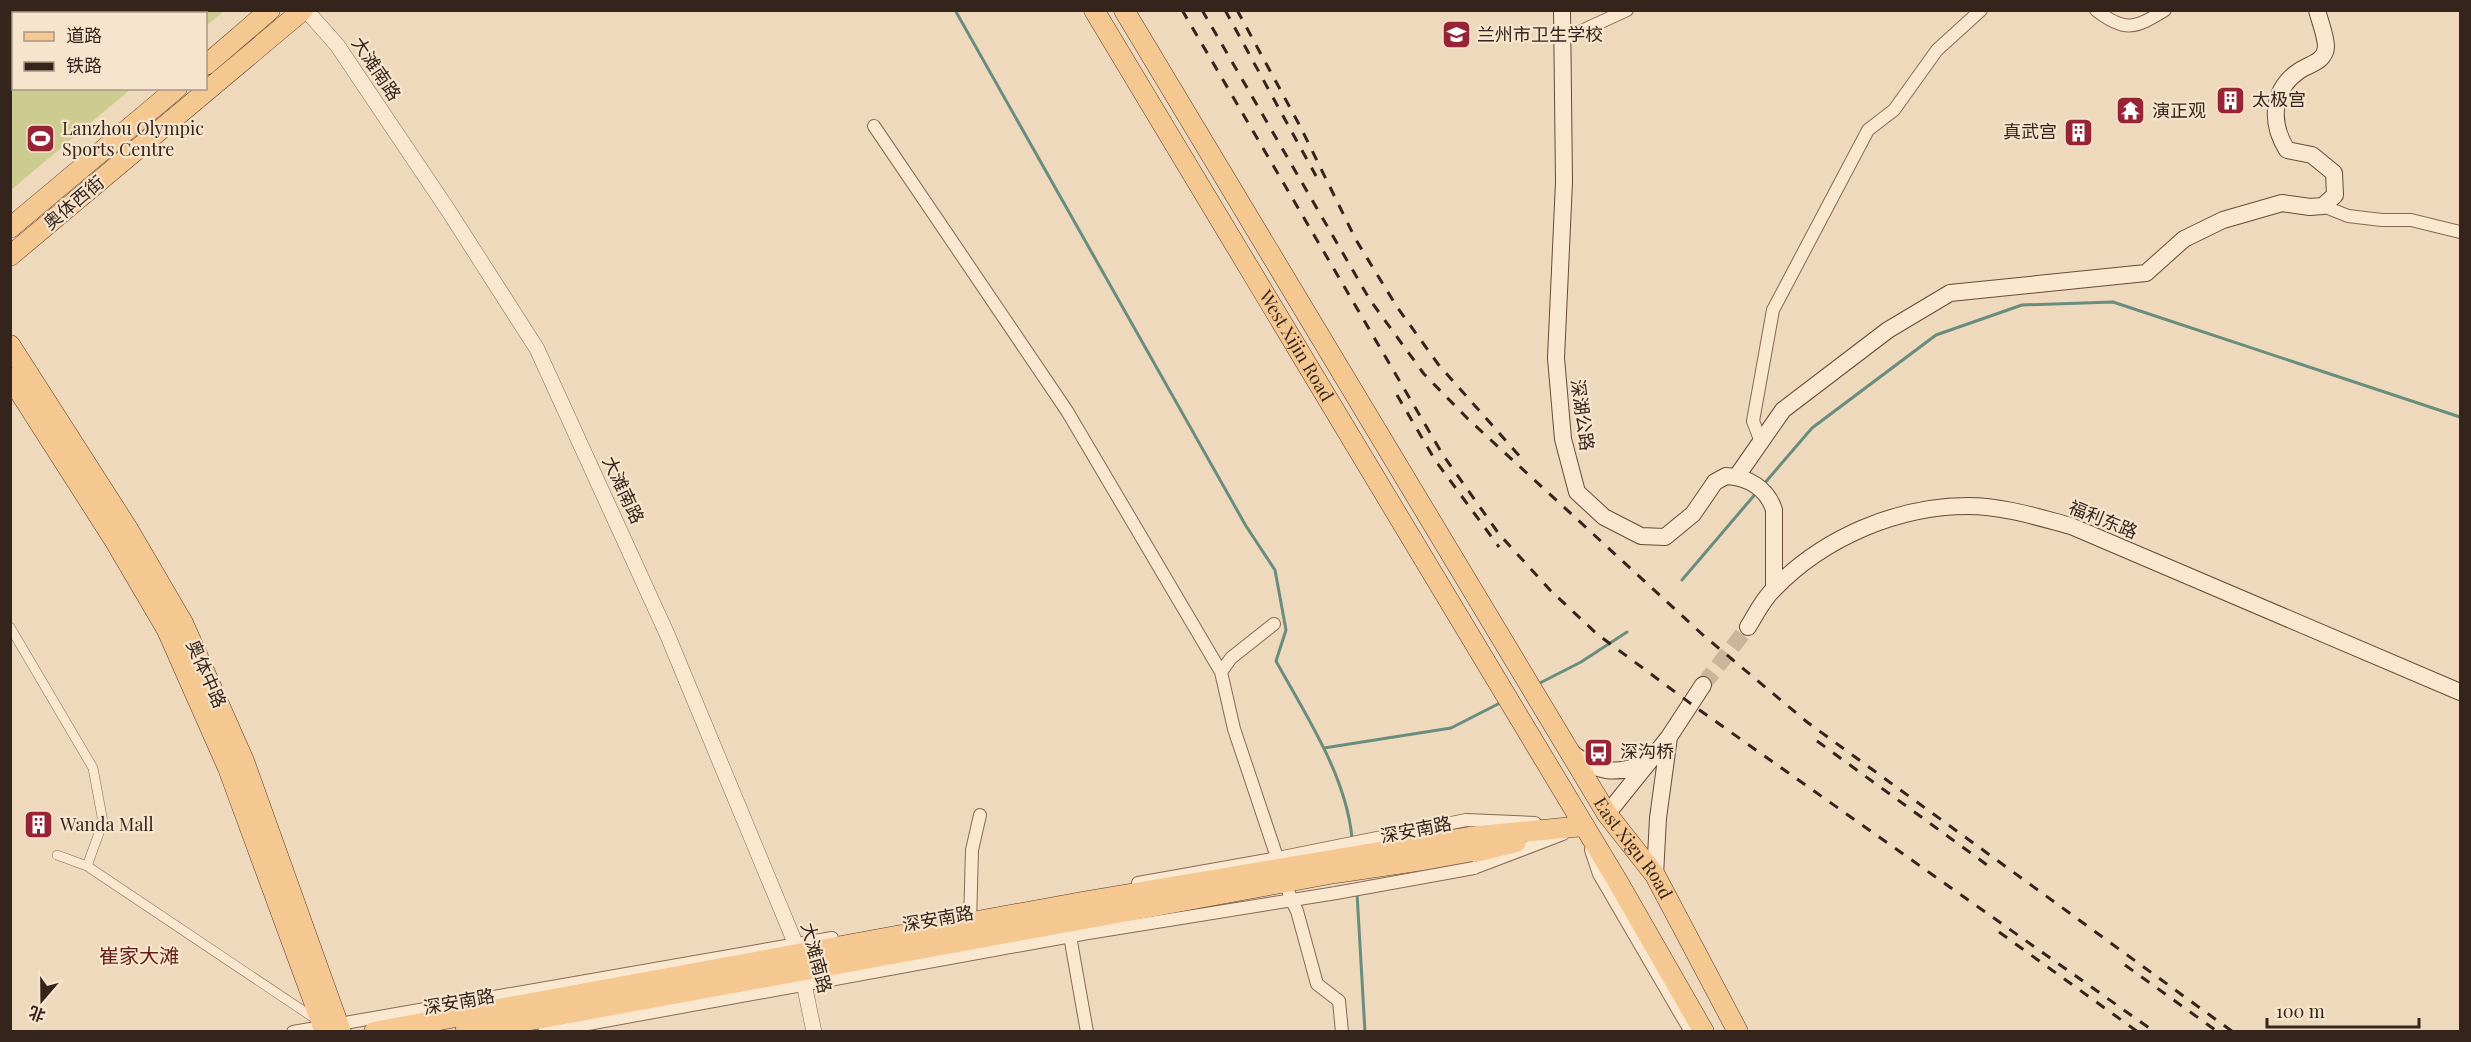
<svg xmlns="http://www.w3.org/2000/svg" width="2471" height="1042" font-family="'Playfair Display','Noto Sans SC',serif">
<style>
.park{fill:#cdcc90}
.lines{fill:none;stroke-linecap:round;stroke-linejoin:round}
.stream{stroke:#688d7f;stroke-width:3}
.secondary-tunnel{stroke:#cab59c;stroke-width:16;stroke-dasharray:16 8;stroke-linecap:butt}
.pedestrian-casing{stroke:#866955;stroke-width:10}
.minor-casing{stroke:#866955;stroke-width:14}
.tertiary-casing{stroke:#866955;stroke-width:16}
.secondary-casing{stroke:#684a39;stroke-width:18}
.primary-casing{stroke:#54382a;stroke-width:21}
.pedestrian{stroke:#fae7cf;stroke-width:9}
.minor{stroke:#fae7cf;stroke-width:12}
.tertiary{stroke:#fae7cf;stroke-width:15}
.secondary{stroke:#fae7cf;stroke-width:16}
.primary{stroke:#f5c891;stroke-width:20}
.rail{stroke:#35241b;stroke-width:3;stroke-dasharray:10 10;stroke-linecap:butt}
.minor-bridge-casing{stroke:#866955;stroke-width:14;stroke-linecap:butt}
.minor-bridge{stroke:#fae7cf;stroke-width:12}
.labels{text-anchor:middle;stroke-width:4.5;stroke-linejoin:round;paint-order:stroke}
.poi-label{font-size:18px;fill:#35241b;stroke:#f6e4cc;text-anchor:start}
.street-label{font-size:18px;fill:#35241b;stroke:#f6e4cc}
.neighbourhood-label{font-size:20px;fill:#631e19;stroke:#f6e4cc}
</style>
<rect width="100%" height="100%" fill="#efd9bc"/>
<path class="park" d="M 11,10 L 224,10 L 224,11 L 206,26 L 206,14 L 14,14 L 14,88 L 131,89 L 11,190 Z"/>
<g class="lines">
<path class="stream" d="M 955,10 L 1246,526 L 1275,570 L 1286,630 L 1276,661 C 1306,716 1346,775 1352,838
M 1763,485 L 1812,428 L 1936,335 L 2022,305 L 2113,302 L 2460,417
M 1682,580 L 1757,492
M 1538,684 L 1581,662 L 1627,632
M 1324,748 L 1451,728 L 1502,702
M 1357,893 L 1365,1032"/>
<path class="secondary-tunnel" d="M 1703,685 L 1748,627"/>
<defs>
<path id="pedestrian" d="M 10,627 L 93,768 L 103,822 L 87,866
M 57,855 L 87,866 L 317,1020"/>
<path id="minor" d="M 2096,10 C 2125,33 2136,28 2165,10
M 1564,39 L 1627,10
M 874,126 L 1067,411 L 1221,672 L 1234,729 L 1291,899 L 1297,911 L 1317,984 L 1339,1001 L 1342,1032
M 2323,206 L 2348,216 L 2382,220 L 2411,220 L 2460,232
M 1761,442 L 1753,421 L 1773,310 L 1868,130 L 1894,110 L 1937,50 L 1981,10
M 1221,672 L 1231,658 L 1274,624
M 1591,850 L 1599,874 L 1691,1032
M 1474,868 L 1563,834
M 1138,883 L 1278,858 L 1466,820 L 1535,823
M 970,923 L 972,850 L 980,815
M 1070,936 L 1087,1032
M 293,1032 L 832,938
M 544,1032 L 1088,933 L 1336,893"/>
<path id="tertiary" d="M 306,10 L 337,45 L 448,210 L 537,349 L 667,634 L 796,945 L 814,1032"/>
<path id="secondary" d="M 1562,10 L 1564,182 L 1556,358 L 1563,439 L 1577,492 L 1604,517 L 1641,536 L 1665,537 L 1693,514 L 1715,482 L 1726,476 C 1748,477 1767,488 1774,510 L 1774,589
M 1737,476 L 1783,410 L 1888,330 L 1950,293 L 2146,273 L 2184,239 L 2223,220 L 2282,203 L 2310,207 L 2323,206 L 2335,195 L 2334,173 L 2312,155 L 2287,150 C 2270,123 2271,90 2299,71 C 2309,64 2325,62 2326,47 C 2326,36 2320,22 2317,10
M 1748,627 C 1756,614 1763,599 1774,589 C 1823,538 1897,506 1968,506 C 2003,506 2037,517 2071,526 L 2460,692
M 1572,753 C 1598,773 1614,775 1645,764
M 1607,814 L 1669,737 L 1703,685
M 1655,875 L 1658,818 L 1669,737"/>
<g id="primary">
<path id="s1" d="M 1094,10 L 1618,882 L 1704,1032"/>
<path id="s2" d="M 1124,10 L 1607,814 L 1655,875 L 1738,1032"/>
<path d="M 206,65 L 270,10"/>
<path d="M 10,228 L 177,88"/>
<path d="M 10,256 L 303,10"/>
<path d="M 10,345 L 128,529 L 183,623 L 244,761 L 341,1032"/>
<path d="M 10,377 L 113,538 L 167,630 L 228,768 L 325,1032"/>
<path d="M 374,1032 L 1082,902 L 1469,837 L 1584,826"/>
<path d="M 465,1032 L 1335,873 L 1471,853 L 1516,842"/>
</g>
</defs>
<use href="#pedestrian" class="pedestrian-casing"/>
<use href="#minor" class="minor-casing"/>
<use href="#tertiary" class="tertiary-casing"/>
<use href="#secondary" class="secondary-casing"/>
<use href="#primary" class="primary-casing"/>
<use href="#pedestrian" class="pedestrian"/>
<use href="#minor" class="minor"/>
<use href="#tertiary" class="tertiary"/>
<use href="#secondary" class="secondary"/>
<use href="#primary" class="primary"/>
<path class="rail" d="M 1182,10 L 1443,455 L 1499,534 L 1550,590 L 1597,634 L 1698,709 L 2155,1032
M 1202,10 L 1370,300 L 1424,374 L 1468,419 L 1703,635 L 1807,722 L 2233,1032
M 1225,10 L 1316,176
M 1237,10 L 1300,126 L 1356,240 L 1397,307 L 1438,364 L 1522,459
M 1397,395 L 1435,460 L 1499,547
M 1817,741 L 1994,870
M 1999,932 L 2138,1032
M 2125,965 L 2218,1032"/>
<defs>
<path id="minor-bridge" d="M 1336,893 L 1474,868"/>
</defs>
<use href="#minor-bridge" class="minor-bridge-casing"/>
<use href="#minor-bridge" class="minor-bridge"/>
</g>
<defs>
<symbol id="university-square" viewBox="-11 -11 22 22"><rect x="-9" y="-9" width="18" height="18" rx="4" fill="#972434" stroke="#f6e4cc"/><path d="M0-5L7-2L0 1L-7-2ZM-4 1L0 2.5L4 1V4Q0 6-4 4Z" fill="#fff"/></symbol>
<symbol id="building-square" viewBox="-11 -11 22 22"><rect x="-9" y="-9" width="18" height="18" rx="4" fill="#972434" stroke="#f6e4cc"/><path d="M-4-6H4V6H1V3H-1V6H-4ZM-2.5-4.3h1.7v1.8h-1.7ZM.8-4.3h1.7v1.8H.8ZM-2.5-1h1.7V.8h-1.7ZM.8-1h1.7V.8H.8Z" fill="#fff"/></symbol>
<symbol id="temple-square" viewBox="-11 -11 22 22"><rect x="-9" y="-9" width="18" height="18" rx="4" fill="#972434" stroke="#f6e4cc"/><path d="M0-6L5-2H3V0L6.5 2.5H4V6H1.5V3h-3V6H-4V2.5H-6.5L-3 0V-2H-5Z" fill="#fff"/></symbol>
<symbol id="stadium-square" viewBox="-11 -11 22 22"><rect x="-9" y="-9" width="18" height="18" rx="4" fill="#972434" stroke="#f6e4cc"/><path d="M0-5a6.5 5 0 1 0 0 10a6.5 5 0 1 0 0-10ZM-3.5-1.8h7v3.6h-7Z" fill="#fff"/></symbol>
<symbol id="bus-square" viewBox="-11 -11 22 22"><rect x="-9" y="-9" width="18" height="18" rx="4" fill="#972434" stroke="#f6e4cc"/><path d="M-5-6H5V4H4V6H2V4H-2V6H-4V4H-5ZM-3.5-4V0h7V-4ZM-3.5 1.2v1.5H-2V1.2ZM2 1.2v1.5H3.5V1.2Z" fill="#fff"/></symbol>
</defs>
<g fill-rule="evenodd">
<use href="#university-square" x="1440" y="18" width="33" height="33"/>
<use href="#building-square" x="2214" y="84" width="33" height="33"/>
<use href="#temple-square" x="2114" y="94" width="33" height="33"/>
<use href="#building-square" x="2062" y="116" width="33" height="33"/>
<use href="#stadium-square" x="24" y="122" width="33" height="33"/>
<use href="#bus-square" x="1582" y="736" width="33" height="33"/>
<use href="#building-square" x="22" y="808" width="33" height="33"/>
</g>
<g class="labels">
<g class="poi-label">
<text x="1477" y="41">兰州市卫生学校</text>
<text x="2252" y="106">太极宫</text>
<text x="2152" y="117">演正观</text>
<text x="62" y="135">Lanzhou Olympic<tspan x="62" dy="21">Sports Centre</tspan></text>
<text x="2057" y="138" text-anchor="end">真武宫</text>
<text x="1620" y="758">深沟桥</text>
<text x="60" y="831">Wanda Mall</text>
</g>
<g class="street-label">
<text transform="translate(376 69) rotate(56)" y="6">大滩南路</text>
<text transform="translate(74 203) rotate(-40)" y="6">奥体西街</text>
<text dy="6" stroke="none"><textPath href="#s1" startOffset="392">West Xijin Road</textPath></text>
<text transform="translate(1582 415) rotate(82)" y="6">深湖公路</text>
<text transform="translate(623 490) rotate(65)" y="6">大滩南路</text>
<text transform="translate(2103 520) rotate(22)" y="6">福利东路</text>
<text transform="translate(206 674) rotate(66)" y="6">奥体中路</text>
<text transform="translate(1416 830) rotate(-11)" y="6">深安南路</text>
<text dy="6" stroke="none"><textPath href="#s2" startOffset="981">East Xigu Road</textPath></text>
<text transform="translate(938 919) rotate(-10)" y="6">深安南路</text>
<text transform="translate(816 958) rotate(75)" y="6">大滩南路</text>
<text transform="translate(459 1002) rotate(-10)" y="6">深安南路</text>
</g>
<g class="neighbourhood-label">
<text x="139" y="963">崔家大滩</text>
</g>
</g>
<rect width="2471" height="1042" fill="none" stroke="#35241b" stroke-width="24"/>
<rect x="12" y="12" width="195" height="78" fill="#f6e4cc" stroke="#a99785" stroke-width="1.5"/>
<rect x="24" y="32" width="30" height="9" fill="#f5c891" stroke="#a99785" stroke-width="1.5"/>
<text x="66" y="42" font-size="18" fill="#35241b">道路</text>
<rect x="24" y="62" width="30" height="9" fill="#35241b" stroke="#a99785" stroke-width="1.5"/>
<text x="66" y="72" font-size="18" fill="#35241b">铁路</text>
<g transform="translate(42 1000) rotate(200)" stroke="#f6e4cc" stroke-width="4.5" paint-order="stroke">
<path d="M0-4.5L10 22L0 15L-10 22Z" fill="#35241b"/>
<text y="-9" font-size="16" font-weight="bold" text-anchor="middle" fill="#35241b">北</text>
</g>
<path d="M2267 1018v9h152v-9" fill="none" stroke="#35241b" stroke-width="3"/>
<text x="2276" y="1018" font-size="18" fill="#35241b" stroke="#f6e4cc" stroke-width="4.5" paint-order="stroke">100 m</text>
</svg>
